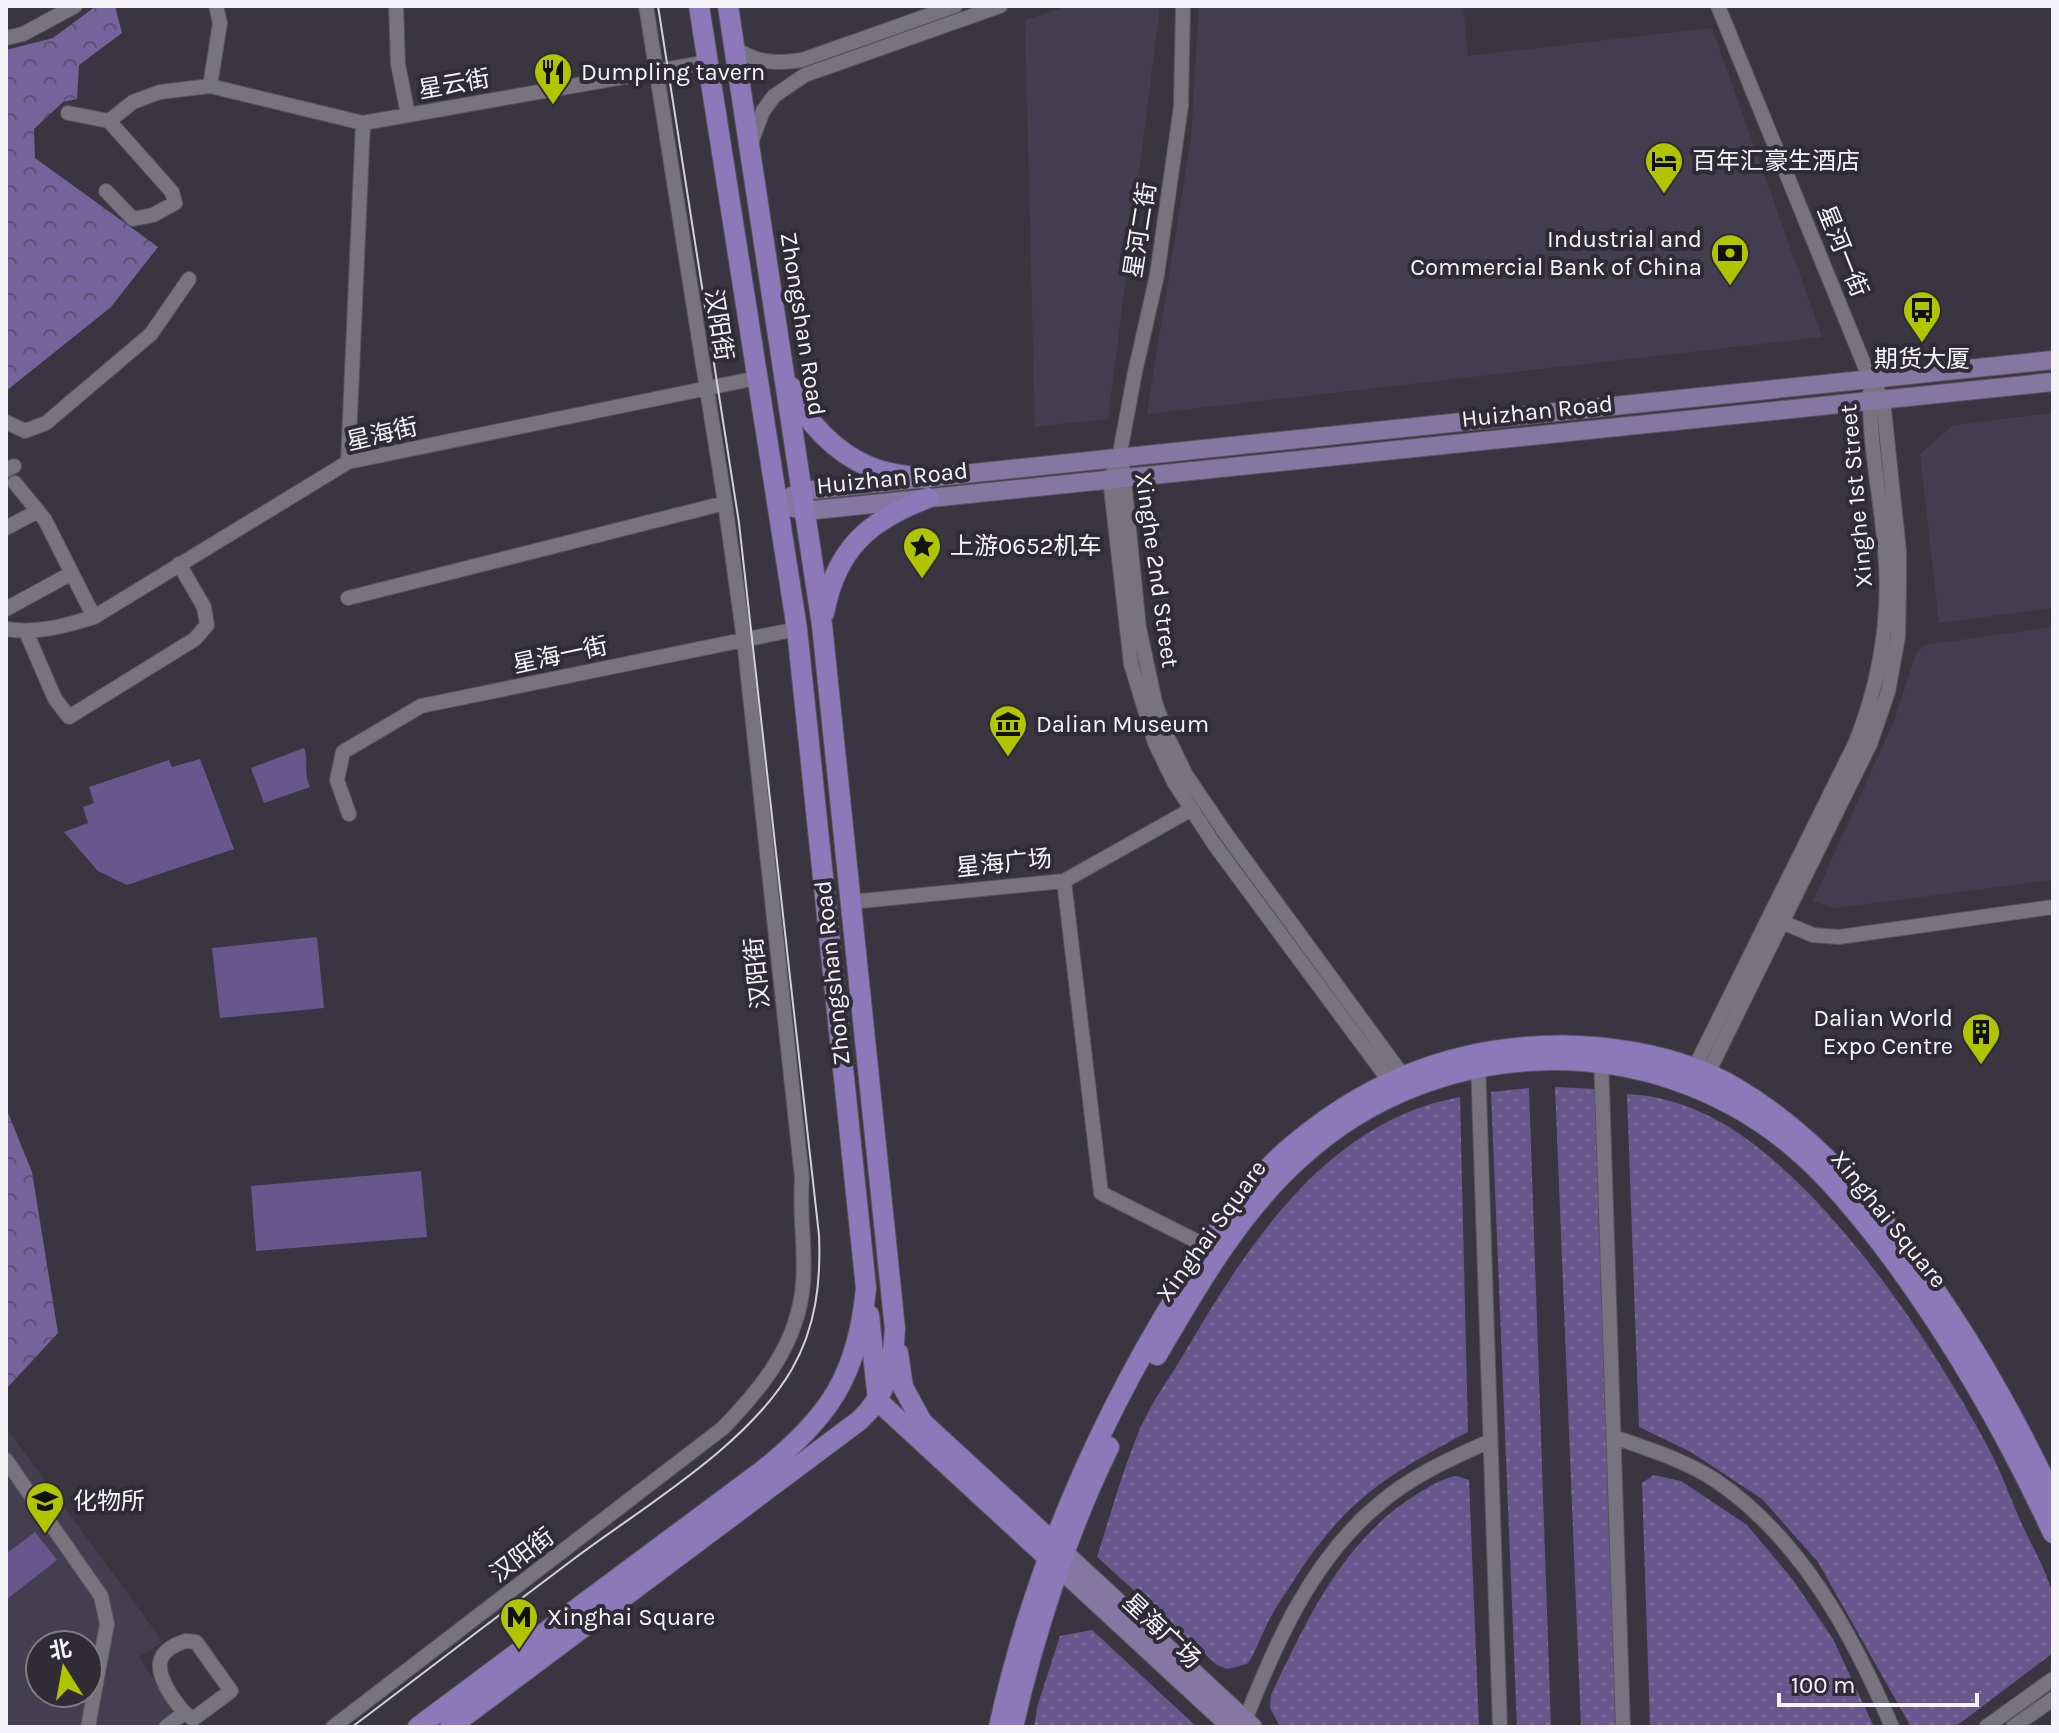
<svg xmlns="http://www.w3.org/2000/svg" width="2059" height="1733" font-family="Karla,'Noto Sans SC',sans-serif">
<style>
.built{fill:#443f50;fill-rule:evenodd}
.grass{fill:url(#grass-dots)}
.forest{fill:url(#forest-crowns)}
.pitch{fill:#67578c}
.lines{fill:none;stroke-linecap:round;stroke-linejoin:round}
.minor-casing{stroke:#57555e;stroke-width:16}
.major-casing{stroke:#57555e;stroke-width:20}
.highway-casing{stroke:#57555e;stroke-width:22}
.minor{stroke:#777480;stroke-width:14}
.major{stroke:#8477a2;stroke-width:18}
.highway{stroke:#8c79b9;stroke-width:20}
.tram{stroke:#d2d1d8;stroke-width:2}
.labels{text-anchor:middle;stroke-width:8;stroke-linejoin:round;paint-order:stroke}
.poi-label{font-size:24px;fill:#f5f4fb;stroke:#2f2c36;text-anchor:start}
.street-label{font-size:24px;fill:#f5f4fb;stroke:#2f2c36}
</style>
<defs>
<pattern id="grass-dots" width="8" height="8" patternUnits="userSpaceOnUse" patternTransform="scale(2)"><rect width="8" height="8" fill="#67578c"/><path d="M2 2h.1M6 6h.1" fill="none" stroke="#7d709d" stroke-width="1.8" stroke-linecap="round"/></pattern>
<pattern id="forest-crowns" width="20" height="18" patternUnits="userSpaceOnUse" patternTransform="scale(2)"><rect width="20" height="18" fill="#75649b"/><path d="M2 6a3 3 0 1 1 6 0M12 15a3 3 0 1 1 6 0" fill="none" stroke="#5d556f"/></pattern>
</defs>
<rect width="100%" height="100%" fill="#393641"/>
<path class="built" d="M 1068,6 L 1160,6 L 1108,419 L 1035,427 L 1025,20 Z
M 1199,6 L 1463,6 L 1468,56 L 1712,28 L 1822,337 L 1147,414 L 1191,138 Z
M 2053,413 L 2053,608 L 1939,623 L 1920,454 L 1953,425 Z
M 2053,627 L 2053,880 L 1834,908 L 1813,901 L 1893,723 L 1916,653 L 1924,645 Z
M 6,1427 L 163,1642 L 139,1657 L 171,1706 L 168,1718 L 156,1727 L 6,1727 ZM 40,1645 L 88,1645 L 88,1693 L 40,1693 Z"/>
<path class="grass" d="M 1555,1087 L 1597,1089 L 1619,1727 L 1581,1727 Z
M 1529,1088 L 1551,1727 L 1517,1727 L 1491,1092 Z
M 1627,1094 C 1653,1095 1679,1102 1703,1113 C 1815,1164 1935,1345 1991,1453 C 2002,1474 2010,1497 2020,1520 C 2030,1543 2045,1567 2052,1592 C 2057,1610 2053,1634 2053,1653 L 1955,1727 L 1911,1727 L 1818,1562 L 1762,1499 L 1691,1452 L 1639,1427 Z
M 1460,1097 L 1468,1432 C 1382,1477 1341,1504 1289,1588 C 1280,1601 1270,1616 1264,1631 C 1258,1642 1255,1654 1247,1664 L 1227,1669 L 1217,1665 L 1097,1557 C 1110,1517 1121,1475 1137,1436 C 1148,1407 1169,1379 1185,1352 C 1249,1243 1327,1121 1460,1097 Z
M 1654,1475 L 1681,1481 L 1747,1525 L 1793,1580 L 1833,1639 L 1874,1727 L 1650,1727 L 1642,1483 Z
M 1456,1476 L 1469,1480 L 1479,1727 L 1280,1727 L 1270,1708 L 1271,1695 C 1307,1619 1343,1540 1417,1494 C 1429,1487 1442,1478 1456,1476 Z
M 1092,1630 L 1197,1727 L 1034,1727 L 1038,1704 L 1060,1636 Z"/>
<path class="forest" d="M 96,6 L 115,6 L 122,33 L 79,65 L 77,99 L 63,102 L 34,129 L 35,158 L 158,247 L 111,307 L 6,391 L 6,50 L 53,38 Z
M 6,1108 L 32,1172 L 58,1333 L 6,1389 Z"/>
<path class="pitch" d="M 304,748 C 309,761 303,771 310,787 L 264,803 L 251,768 Z
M 200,759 L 234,849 L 127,885 L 98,871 L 64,832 L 88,823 L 83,807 L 94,803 L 89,787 L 169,760 L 172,767 Z
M 317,937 L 324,1008 L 220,1018 L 212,948 Z
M 421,1171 L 427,1237 L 256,1251 L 251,1186 Z
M 35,1532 L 57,1560 L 6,1600 L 6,1554 Z"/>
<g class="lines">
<defs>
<path id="minor" d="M 396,6 L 398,64 L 408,115
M 1183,6 L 1181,106 L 1157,275 L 1135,372 L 1119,458 L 1110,479 L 1131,664 L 1155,743 L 1174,782 L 1214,844 L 1396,1090
M 6,38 L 23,34 L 75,6
M 735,48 C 757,63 776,64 802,60 L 955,6
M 210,86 L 220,23 L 216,6
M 68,113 L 109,121 L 133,102 L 160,92 L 210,86 L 363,123 L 708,62
M 751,143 L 763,111 L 774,96 L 805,75 L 1000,6
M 106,191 L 133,219 L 153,215 L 175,203 L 172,192 L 109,121
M 6,422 L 25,431 L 46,423 L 151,334 L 189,279
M 348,462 L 363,123
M 6,470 L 14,466
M 1123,470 L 1139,628 L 1155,702 L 1167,736 L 1186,775 L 1226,834 L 1409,1084
M 15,483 L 45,520 L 94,617
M 6,528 L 38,511
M 348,598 L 725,503
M 6,609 L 72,573
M 6,629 C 37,634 65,626 94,617 L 348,462 L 757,378
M 26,632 L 55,699 L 69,717 L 195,639 L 207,625 L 204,607 L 179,564
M 349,814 L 337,780 L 343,752 L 421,706 L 797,629
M 1064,881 L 1101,1193 L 1214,1250
M 851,902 L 1064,881 L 1192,809
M 1782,922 L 1813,935 L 1839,937 L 2053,907
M 1601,1056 L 1623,1727
M 1478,1062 L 1500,1727
M 1691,1075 L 1856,742 C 1880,681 1891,616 1885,550 C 1881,498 1869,444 1870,392
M 1704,1081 L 1870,744 L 1888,692 L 1898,637 L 1899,584 L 1899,551 L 1883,400 L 1870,379 L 1718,6
M 1614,1437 C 1648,1449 1684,1460 1715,1480 C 1800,1537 1853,1635 1892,1727
M 6,1460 L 101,1596 L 107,1624 L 88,1727
M 186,1641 L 196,1642 L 231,1691 L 193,1719 C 183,1713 178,1705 171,1695 C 155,1670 153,1651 186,1641 Z
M 1243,1726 C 1274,1646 1311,1560 1379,1504 C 1411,1476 1452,1458 1490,1441
M 166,1727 L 184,1713
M 333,1727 L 723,1428 C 763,1387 798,1343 803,1284 C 806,1249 799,1214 802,1178 L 744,640 L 725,503 L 646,6
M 1986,1727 L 2053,1679
M 2013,1727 L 2053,1699"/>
<path id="major" d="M 777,503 L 802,491 L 2053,360
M 791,507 L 805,511 L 2053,382
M 1066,1554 L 1253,1727
M 1060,1569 L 1231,1727"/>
<path id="highway" d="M 791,387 C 804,421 836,453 870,467 C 887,474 907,476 926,478
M 824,613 C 836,549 869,520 928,498
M 869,1315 L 878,1401 L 1056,1565
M 898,1353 L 903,1387 L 922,1422 L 1061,1550
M 1157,1355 C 1197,1286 1241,1210 1301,1157 C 1437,1033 1649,1027 1791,1145 C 1826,1174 1856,1211 1884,1247 C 1951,1336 2006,1432 2053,1533
M 418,1727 L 762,1471 C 829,1418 858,1375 866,1288 L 797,629 L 699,6
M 450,1727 L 860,1420 C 887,1395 893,1364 895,1329 L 822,625 L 728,6
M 999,1727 C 1033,1571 1096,1426 1180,1290 C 1211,1240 1246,1184 1292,1146 C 1359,1089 1438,1054 1526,1047 C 1593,1041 1677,1053 1736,1088 C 1873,1169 1986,1356 2053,1498
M 1013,1727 C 1034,1635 1067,1532 1109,1447"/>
</defs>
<use href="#minor" class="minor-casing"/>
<use href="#major" class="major-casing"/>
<use href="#highway" class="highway-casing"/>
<use href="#minor" class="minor"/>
<use href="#major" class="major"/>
<use href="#highway" class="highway"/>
<path class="tram" d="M 352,1727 C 427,1670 503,1612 579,1555 C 648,1504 749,1444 792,1369 C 816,1327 821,1282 819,1235 L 739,523 L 658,6"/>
</g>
<defs>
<symbol id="restaurant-pin" viewBox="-11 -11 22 30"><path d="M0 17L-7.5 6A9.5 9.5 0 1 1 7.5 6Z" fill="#b0c500" stroke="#2f2c36"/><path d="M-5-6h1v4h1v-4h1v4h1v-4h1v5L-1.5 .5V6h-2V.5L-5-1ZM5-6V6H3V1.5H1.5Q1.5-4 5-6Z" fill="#111"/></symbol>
<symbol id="hotel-pin" viewBox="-11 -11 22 30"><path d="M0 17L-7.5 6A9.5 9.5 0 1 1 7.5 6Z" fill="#b0c500" stroke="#2f2c36"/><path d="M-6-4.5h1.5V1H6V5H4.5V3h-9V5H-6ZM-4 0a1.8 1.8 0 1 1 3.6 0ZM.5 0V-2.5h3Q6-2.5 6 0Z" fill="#111"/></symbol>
<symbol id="bank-pin" viewBox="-11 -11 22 30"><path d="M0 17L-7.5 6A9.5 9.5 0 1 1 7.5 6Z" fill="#b0c500" stroke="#2f2c36"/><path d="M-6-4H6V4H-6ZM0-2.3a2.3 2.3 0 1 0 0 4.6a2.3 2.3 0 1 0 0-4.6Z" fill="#111"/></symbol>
<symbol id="bus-pin" viewBox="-11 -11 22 30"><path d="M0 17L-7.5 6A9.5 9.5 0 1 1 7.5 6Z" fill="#b0c500" stroke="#2f2c36"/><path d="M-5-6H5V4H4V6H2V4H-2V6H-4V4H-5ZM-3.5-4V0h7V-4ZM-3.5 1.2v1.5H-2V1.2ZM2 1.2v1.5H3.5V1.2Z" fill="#111"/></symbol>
<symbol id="sight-pin" viewBox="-11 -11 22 30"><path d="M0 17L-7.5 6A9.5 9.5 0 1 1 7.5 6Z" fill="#b0c500" stroke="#2f2c36"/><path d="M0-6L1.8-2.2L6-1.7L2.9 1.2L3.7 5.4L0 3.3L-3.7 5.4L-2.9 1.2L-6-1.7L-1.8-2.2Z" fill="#111"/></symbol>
<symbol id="museum-pin" viewBox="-11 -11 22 30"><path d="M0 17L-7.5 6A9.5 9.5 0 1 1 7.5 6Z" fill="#b0c500" stroke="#2f2c36"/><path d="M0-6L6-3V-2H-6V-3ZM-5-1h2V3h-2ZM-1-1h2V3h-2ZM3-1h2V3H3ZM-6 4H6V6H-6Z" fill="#111"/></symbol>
<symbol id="building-pin" viewBox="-11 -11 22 30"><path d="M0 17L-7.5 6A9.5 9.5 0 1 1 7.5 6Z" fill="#b0c500" stroke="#2f2c36"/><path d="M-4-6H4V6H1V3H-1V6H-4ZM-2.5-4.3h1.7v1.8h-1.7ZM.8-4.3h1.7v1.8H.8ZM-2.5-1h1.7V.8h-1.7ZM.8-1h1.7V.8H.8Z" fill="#111"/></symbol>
<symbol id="school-pin" viewBox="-11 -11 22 30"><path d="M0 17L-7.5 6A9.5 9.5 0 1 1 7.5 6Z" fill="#b0c500" stroke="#2f2c36"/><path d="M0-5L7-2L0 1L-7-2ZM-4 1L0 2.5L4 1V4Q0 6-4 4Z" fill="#111"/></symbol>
<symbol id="metro-pin" viewBox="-11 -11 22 30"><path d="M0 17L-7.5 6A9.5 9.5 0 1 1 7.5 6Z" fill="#b0c500" stroke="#2f2c36"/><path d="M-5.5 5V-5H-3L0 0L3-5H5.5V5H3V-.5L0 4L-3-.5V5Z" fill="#111"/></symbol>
</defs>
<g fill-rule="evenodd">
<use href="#restaurant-pin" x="531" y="50" width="44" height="60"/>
<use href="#hotel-pin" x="1642" y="139" width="44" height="60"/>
<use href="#bank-pin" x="1708" y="231" width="44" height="60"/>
<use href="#bus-pin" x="1900" y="288" width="44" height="60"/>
<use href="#sight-pin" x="900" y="524" width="44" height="60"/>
<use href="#museum-pin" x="986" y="702" width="44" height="60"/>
<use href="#building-pin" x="1959" y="1010" width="44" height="60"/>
<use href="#school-pin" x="23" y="1479" width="44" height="60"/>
<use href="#metro-pin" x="497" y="1595" width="44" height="60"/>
</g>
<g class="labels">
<g class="poi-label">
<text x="581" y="80">Dumpling tavern</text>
<text x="1692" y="169">百年汇豪生酒店</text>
<text x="1702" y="247" text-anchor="end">Industrial and<tspan x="1702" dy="28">Commercial Bank of China</tspan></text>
<text x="1922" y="367" text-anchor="middle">期货大厦</text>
<text x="950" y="554">上游0652机车</text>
<text x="1036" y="732">Dalian Museum</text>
<text x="1953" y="1026" text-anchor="end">Dalian World<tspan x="1953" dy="28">Expo Centre</tspan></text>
<text x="73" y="1509">化物所</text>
<text x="547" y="1625">Xinghai Square</text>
</g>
<g class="street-label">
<text transform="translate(454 84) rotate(-10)" y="8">星云街</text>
<text transform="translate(1140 230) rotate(-81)" y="8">星河二街</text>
<text transform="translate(1843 251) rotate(68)" y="8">星河一街</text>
<text transform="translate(803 324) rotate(81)" y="8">Zhongshan Road</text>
<text transform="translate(719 325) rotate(81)" y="8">汉阳街</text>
<text transform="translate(1537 411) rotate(-6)" y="8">Huizhan Road</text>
<text transform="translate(382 434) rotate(-13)" y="8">星海街</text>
<text transform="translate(892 478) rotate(-6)" y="8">Huizhan Road</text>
<text transform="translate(1856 496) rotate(-95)" y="8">Xinghe 1st Street</text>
<text transform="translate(1157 570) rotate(82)" y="8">Xinghe 2nd Street</text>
<text transform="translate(560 655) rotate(-12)" y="8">星海一街</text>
<text transform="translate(1004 863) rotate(-6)" y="8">星海广场</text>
<text transform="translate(757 973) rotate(-96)" y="8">汉阳街</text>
<text transform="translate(832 973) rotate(-96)" y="8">Zhongshan Road</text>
<text transform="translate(1889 1219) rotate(51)" y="8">Xinghai Square</text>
<text transform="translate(1211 1231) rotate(-54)" y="8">Xinghai Square</text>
<text transform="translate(522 1555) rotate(-37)" y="8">汉阳街</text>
<text transform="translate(1162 1631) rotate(43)" y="8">星海广场</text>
</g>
</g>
<rect width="2059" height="1733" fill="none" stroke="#f5f4fb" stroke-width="16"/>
<g transform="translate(64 1669) rotate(349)"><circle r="38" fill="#2f2c36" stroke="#7e7c85" stroke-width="2"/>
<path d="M0-6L14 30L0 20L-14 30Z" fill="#b0c500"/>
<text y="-12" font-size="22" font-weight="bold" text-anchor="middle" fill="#f5f4fb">北</text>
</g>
<path d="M1779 1693v12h198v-12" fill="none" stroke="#f5f4fb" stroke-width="4"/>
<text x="1791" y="1693" font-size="24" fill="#f5f4fb" stroke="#2f2c36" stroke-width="6" paint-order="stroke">100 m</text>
</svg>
